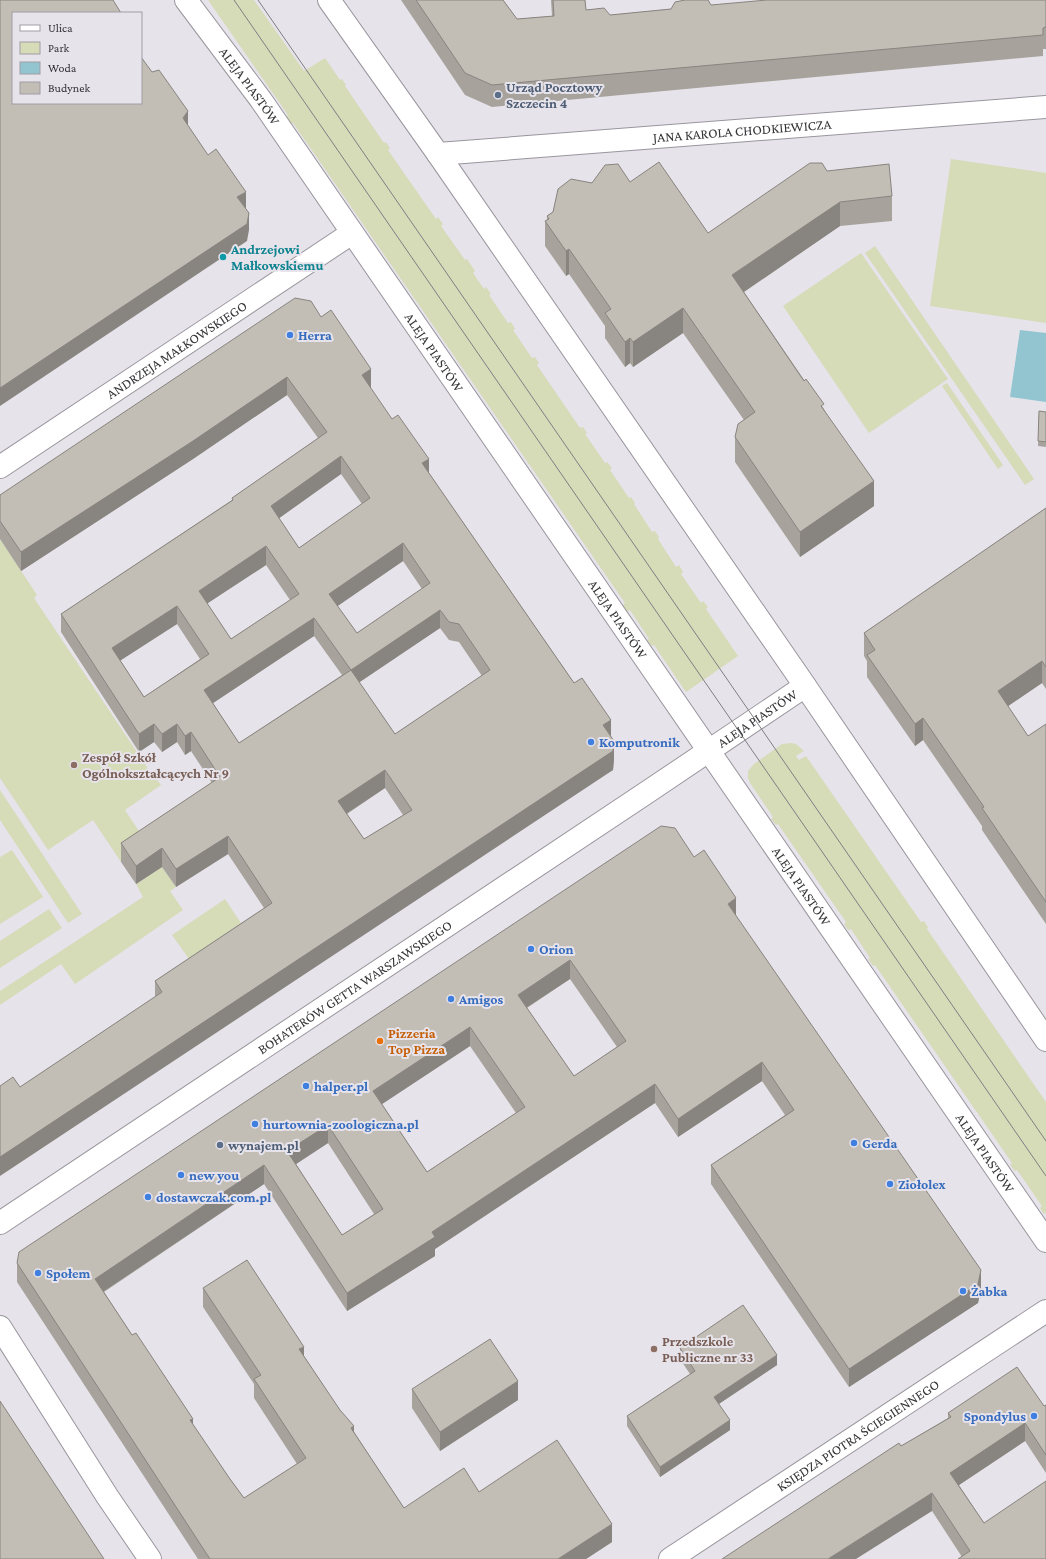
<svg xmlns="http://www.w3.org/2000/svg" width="1046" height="1559" font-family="'Crimson Pro',serif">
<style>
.green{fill:#d6dbb8}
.water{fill:#92c5d0}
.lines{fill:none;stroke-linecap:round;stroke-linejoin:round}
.minor-casing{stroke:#99959d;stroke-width:24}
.tertiary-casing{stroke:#99959d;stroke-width:24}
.minor{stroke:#fff;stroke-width:22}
.tertiary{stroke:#fff;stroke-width:22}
.tram{stroke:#817e83;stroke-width:1}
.wall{fill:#a7a39c;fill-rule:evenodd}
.shaded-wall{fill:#88847f}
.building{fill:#c2bdb5;stroke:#88847f;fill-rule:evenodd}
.service-dot{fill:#5c6f8a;stroke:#e7e3eb;stroke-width:1.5}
.culture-dot{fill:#0f9aa8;stroke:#e7e3eb;stroke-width:1.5}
.shop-dot{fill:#3f7fe0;stroke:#e7e3eb;stroke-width:1.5}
.education-dot{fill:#8d6e63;stroke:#e7e3eb;stroke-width:1.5}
.food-dot{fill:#e8710a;stroke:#e7e3eb;stroke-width:1.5}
.labels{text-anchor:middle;stroke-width:4;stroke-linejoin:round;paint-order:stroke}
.street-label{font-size:14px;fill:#363437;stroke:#e7e3eb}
.service-label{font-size:14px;font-weight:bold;fill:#4e5e75;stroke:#e7e3eb;text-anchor:start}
.culture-label{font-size:14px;font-weight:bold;fill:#0d838f;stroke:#e7e3eb;text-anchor:start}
.shop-label{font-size:14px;font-weight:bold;fill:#366cbe;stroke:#e7e3eb;text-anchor:start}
.education-label{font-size:14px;font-weight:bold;fill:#785e54;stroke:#e7e3eb;text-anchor:start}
.food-label{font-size:14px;font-weight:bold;fill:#c56008;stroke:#e7e3eb;text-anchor:start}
</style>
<rect width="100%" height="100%" fill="#e7e3eb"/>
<path class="green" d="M 208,0 L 254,0 L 304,71 L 325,58 L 340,80 L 342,79 L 346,85 L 345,86 L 384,143 L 386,142 L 390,148 L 388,150 L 436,219 L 438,217 L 443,224 L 441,226 L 465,260 L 467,259 L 475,271 L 473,273 L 484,289 L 486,287 L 491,294 L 489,295 L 508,323 L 511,322 L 515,329 L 513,330 L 532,358 L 535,357 L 539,363 L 537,365 L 580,428 L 583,427 L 587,433 L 585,434 L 605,463 L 607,462 L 612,468 L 610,470 L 629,498 L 631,497 L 635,503 L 634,504 L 652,532 L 655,531 L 659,537 L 658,539 L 676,567 L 679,565 L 683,572 L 681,574 L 701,603 L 703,601 L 708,607 L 706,609 L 738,656 L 686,692 L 654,645 L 652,646 L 647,640 L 649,639 L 630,610 L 627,612 L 623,605 L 625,603 L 293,123 L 290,124 L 286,117 L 288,115 Z
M 951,159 L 1046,173 L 1046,323 L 930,306 Z
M 875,246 L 1034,479 L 1025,485 L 865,253 Z
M 861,253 L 948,379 L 869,433 L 783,306 Z
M 947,383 L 1003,465 L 998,469 L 942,386 Z
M 0,539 L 37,595 L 34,598 L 155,779 L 156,778 L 161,785 L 125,810 L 147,843 L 121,862 L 93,820 L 48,850 L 0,778 Z
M 791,743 L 796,744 L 804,751 L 796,756 L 799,760 L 806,756 L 921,922 L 924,921 L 928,927 L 927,929 L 1046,1102 L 1046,1213 L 1044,1214 L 1040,1208 L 1042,1206 L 1017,1170 L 1015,1171 L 1010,1165 L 1012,1163 L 875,965 L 873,966 L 868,959 L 870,958 L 851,929 L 848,930 L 844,924 L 846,922 L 778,824 L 776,825 L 771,819 L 773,817 L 750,783 L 748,778 L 748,771 L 754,764 L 782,744 Z
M 0,790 L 82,914 L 68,923 L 0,820 Z
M 12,850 L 43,897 L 0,924 L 0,857 Z
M 162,867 L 176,887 L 170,891 L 183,910 L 75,984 L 61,964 L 0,1005 L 0,991 L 143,897 L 136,884 Z
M 225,899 L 241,923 L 189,959 L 172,935 Z
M 49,909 L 62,928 L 0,968 L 0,941 Z"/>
<path class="water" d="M 1020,330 L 1046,333 L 1046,402 L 1010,397 Z"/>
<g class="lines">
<defs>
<g id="minor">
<path id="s1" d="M 438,154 L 1046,107"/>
<path id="s2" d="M 0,467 L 352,233"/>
<path id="s3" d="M 0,1223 L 646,793 L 805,686"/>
<path d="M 0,1327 L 107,1496 L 150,1559"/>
<path id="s4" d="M 670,1559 L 1046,1311"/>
</g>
<g id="tertiary">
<path id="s5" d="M 186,0 L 261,100 L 1046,1241"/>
<path d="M 329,0 L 438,154 L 799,677 L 1046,1040"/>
</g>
</defs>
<use href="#minor" class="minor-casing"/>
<use href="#tertiary" class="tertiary-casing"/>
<use href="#minor" class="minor"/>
<use href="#tertiary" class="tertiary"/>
<path class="tram" d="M 234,0 L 1046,1176
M 258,0 L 1046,1141"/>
</g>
<path class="wall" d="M 401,0 L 503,0 L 517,19 L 552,16 L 551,0 L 585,0 L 586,10 L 610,15 L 711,5 L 1046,0 L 1046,49 L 1043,49 L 1043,56 L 492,107 L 465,95 Z
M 827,171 L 892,196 L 892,221 L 840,226 L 744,292 L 824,409 L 874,506 L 800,557 L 735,462 L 735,437 L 744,420 L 683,333 L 633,367 L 630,363 L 625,367 L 605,338 L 605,326 L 569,274 L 566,276 L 545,246 L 545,221 L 547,220 L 547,216 L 592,183 L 630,182 L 708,233 Z
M 321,317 L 371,387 L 370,388 L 611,736 L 614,759 L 613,770 L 20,1087 L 155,997 L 155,981 L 264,908 L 228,854 L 176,887 L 162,867 L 136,884 L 121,862 L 121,843 L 212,783 L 191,751 L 185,755 L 177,742 L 162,752 L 154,742 L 139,752 L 61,632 L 61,614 L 232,500 L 232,498 L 318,438 L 287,395 L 193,459 L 21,571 L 0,539 L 0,495 ZM 341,474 L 362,504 L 299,548 L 279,518 ZM 403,561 L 422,589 L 357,633 L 337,606 ZM 266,565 L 290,600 L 231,639 L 207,603 ZM 177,624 L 200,659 L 144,697 L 120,660 ZM 440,628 L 449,640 L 459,642 L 482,676 L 395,734 L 359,682 ZM 314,636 L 342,675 L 239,743 L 213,703 ZM 385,788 L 403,815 L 364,839 L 347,814 Z
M 1039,411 L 1046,412 L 1046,447 L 1038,446 Z
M 1046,508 L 1046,689 L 1042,683 L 1008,706 L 1028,736 L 1046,724 L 1046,924 L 982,830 L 982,826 L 923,740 L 915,746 L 867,677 L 867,661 L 864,656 L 864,633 Z
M 694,857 L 736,916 L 981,1289 L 978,1303 L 849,1387 L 711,1184 L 711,1165 L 785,1115 L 762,1081 L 678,1137 L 655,1103 L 435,1249 L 435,1256 L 347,1311 L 264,1184 L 104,1292 L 132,1335 L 193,1425 L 230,1479 L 244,1498 L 297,1464 L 254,1398 L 254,1384 L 203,1307 L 203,1288 L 304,1356 L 404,1508 L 479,1492 L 612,1542 L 586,1559 L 198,1559 L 17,1282 L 17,1263 ZM 570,979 L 617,1047 L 574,1076 L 527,1008 ZM 470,1046 L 516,1113 L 427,1172 L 382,1104 ZM 328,1143 L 374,1214 L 342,1235 L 296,1164 Z
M 680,1348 L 777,1365 L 719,1404 L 730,1430 L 660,1477 L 627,1426 L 627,1416 L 690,1374 L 680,1359 Z
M 412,1389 L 518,1400 L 440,1451 L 412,1408 Z
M 1046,1405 L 1046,1473 L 1025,1441 L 959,1485 L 984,1523 L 1046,1559 L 962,1557 L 932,1511 L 901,1446 L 948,1418 L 948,1413 L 1044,1406 Z"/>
<path class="shaded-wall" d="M 188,111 L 188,128 L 183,118 Z
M 246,192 L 246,209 L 237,197 Z
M 840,202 L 840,226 L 732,300 L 732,275 Z
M 249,213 L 249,230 L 247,241 L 0,406 L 0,388 Z
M 569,249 L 569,274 L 566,276 L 566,251 Z
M 683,308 L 683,333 L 633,367 L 633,342 Z
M 630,338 L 630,363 L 625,367 L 625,342 Z
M 371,369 L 371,387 L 362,393 L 362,375 Z
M 287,377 L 287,395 L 193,459 L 21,571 L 21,552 Z
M 341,456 L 341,474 L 271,524 L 271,506 Z
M 429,459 L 429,477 L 422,463 Z
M 874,481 L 874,506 L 800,557 L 800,532 Z
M 403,543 L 403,561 L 329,612 L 329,594 Z
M 266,546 L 266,565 L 199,609 L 199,591 Z
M 177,606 L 177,624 L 112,666 L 112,648 Z
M 440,610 L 440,628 L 351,688 L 351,670 Z
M 314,618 L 314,636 L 204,709 L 204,690 Z
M 1042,661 L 1042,683 L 998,713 L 998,691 Z
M 923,718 L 923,740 L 915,746 L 915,724 Z
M 611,720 L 611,738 L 603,725 Z
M 154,724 L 154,742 L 139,752 L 139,734 Z
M 177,724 L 177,742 L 162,752 L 162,734 Z
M 191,732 L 191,751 L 185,755 L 185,736 Z
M 614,741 L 614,759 L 613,770 L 0,1176 L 0,1157 Z
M 385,770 L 385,788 L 338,819 L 338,801 Z
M 228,836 L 228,854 L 176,887 L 176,869 Z
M 162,848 L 162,867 L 136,884 L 136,866 Z
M 736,898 L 736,916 L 728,904 Z
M 570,960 L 570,979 L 518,1013 L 518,995 Z
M 470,1027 L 470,1046 L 373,1110 L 373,1091 Z
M 762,1062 L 762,1081 L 678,1137 L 678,1119 Z
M 655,1084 L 655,1103 L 435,1249 L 435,1256 L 347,1311 L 347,1293 L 432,1232 Z
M 328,1125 L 328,1143 L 287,1170 L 287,1151 Z
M 264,1165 L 264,1184 L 95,1297 L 95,1279 Z
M 981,1270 L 981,1289 L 978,1303 L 849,1387 L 849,1369 Z
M 304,1347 L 304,1366 L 299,1349 Z
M 777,1355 L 777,1365 L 714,1407 L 714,1397 Z
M 518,1381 L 518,1400 L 440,1451 L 440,1432 Z
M 193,1419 L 193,1437 L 190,1420 Z
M 730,1420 L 730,1430 L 660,1477 L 660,1467 Z
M 1025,1423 L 1025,1441 L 950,1491 L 950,1473 Z
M 354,1426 L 354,1445 L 351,1428 Z
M 932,1493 L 932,1511 L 856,1559 L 828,1559 Z
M 612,1524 L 612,1542 L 586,1559 L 558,1559 Z"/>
<path class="building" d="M 0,0 L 113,0 L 121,13 L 13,13 L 13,103 L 141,103 L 141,57 L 152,72 L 159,70 L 188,111 L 183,118 L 208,155 L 216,149 L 246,192 L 237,197 L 249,213 L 247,224 L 0,388 Z
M 416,0 L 503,0 L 517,19 L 554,16 L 553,0 L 585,0 L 586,10 L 604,8 L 610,15 L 671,9 L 675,2 L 685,0 L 708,0 L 711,5 L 767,0 L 1046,0 L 1046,27 L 1043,28 L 1043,35 L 492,85 L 465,73 Z
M 659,162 L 708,233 L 810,163 L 822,163 L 827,171 L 889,164 L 892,196 L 840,202 L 732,275 L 804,381 L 806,379 L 824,404 L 821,406 L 874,481 L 800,532 L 735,437 L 738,424 L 755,412 L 683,308 L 633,342 L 630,338 L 625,342 L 605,313 L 611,309 L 569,249 L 566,251 L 545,221 L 549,219 L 547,216 L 553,212 L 558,189 L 571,179 L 592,183 L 605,165 L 618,164 L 630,182 Z
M 295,298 L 311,301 L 321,317 L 331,310 L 371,369 L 362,375 L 392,419 L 398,415 L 429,459 L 422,463 L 574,683 L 582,678 L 611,720 L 603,725 L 614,741 L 613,751 L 0,1157 L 0,1086 L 13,1077 L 20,1087 L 162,992 L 155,981 L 272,903 L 228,836 L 176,869 L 162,848 L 136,866 L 121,843 L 220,777 L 191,732 L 185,736 L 177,724 L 162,734 L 154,724 L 139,734 L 61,614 L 233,500 L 232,498 L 327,432 L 287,377 L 193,441 L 21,552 L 0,521 L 0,495 ZM 341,456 L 370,498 L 299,548 L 271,506 ZM 403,543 L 430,583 L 357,633 L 329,594 ZM 266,546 L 299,594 L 231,639 L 199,591 ZM 177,606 L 209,654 L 144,697 L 112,648 ZM 440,610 L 449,622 L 459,624 L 490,670 L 395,734 L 351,670 ZM 314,618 L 351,670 L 239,743 L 204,690 ZM 385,770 L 412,810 L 364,839 L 338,801 Z
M 1039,411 L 1046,412 L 1046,442 L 1038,441 Z
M 1046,508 L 1046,667 L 1042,661 L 998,691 L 1028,736 L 1046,724 L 1046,902 L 982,808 L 984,807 L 923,718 L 915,724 L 867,655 L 875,650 L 864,633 Z
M 661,826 L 675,828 L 694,857 L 704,850 L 736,898 L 728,904 L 981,1270 L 978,1284 L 849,1369 L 711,1165 L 794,1110 L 762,1062 L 678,1119 L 655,1084 L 432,1232 L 435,1237 L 347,1293 L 264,1165 L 95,1279 L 132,1335 L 136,1333 L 193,1419 L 190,1420 L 230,1479 L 244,1498 L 306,1458 L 254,1379 L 261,1375 L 203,1288 L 247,1260 L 304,1347 L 299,1349 L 340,1410 L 354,1426 L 351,1428 L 404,1508 L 464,1468 L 479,1492 L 557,1440 L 612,1524 L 558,1559 L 210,1559 L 17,1263 L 19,1252 ZM 570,960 L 626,1041 L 574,1076 L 518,995 ZM 470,1027 L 525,1107 L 427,1172 L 373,1091 ZM 328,1125 L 383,1209 L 342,1235 L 287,1151 Z
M 743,1305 L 777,1355 L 714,1397 L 730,1420 L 660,1467 L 627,1416 L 695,1371 L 680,1348 Z
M 490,1339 L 518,1381 L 440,1432 L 412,1389 Z
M 1017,1367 L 1044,1406 L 1046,1405 L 1046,1455 L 1025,1423 L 950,1473 L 984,1523 L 1046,1481 L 1046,1559 L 958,1559 L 970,1551 L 932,1493 L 828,1559 L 722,1559 L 899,1443 L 901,1446 L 951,1417 L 948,1413 Z
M 0,1401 L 104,1559 L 0,1559 Z"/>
<g class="service-dot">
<circle cx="498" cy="95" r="4"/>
<circle cx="220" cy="1145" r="4"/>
</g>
<circle class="culture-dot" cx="223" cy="257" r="4"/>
<g class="shop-dot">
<circle cx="290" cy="335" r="4"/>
<circle cx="591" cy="742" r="4"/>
<circle cx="531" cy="949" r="4"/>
<circle cx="451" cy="999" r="4"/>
<circle cx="306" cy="1086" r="4"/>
<circle cx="255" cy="1124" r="4"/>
<circle cx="854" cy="1143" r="4"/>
<circle cx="181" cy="1175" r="4"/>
<circle cx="890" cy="1184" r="4"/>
<circle cx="148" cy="1197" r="4"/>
<circle cx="38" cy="1273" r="4"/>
<circle cx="963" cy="1291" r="4"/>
<circle cx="1034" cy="1416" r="4"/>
</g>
<g class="education-dot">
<circle cx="74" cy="765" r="4"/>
<circle cx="654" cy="1349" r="4"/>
</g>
<circle class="food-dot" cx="380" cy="1041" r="4"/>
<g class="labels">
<g class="street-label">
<text dy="5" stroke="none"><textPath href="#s5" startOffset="107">ALEJA PIASTÓW</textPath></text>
<text dy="5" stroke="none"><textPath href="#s1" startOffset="305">JANA KAROLA CHODKIEWICZA</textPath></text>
<text dy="5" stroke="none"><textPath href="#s2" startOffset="212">ANDRZEJA MAŁKOWSKIEGO</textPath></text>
<text dy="5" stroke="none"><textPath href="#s5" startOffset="431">ALEJA PIASTÓW</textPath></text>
<text dy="5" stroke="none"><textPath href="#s5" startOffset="755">ALEJA PIASTÓW</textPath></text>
<text dy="5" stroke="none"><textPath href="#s3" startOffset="910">ALEJA PIASTÓW</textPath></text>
<text dy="5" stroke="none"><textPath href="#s5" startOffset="1079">ALEJA PIASTÓW</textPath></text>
<text dy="5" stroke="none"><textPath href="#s3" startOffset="426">BOHATERÓW GETTA WARSZAWSKIEGO</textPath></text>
<text dy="5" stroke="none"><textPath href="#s5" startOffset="1403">ALEJA PIASTÓW</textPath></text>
<text dy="5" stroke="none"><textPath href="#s4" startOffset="225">KSIĘDZA PIOTRA ŚCIEGIENNEGO</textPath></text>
</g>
<g class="service-label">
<text x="506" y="92">Urząd Pocztowy<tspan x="506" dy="16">Szczecin 4</tspan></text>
<text x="228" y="1150">wynajem.pl</text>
</g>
<g class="culture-label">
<text x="231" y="254">Andrzejowi<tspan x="231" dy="16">Małkowskiemu</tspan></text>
</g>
<g class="shop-label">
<text x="298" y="340">Herra</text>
<text x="599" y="747">Komputronik</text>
<text x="539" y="954">Orion</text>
<text x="459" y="1004">Amigos</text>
<text x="314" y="1091">halper.pl</text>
<text x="263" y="1129">hurtownia-zoologiczna.pl</text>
<text x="862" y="1148">Gerda</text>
<text x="189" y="1180">new you</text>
<text x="898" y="1189">Ziołolex</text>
<text x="156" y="1202">dostawczak.com.pl</text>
<text x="46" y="1278">Społem</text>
<text x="971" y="1296">Żabka</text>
<text x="1026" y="1421" text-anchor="end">Spondylus</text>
</g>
<g class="education-label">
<text x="82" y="762">Zespół Szkół<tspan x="82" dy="16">Ogólnokształcących Nr 9</tspan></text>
<text x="662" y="1346">Przedszkole<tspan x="662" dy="16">Publiczne nr 33</tspan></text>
</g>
<g class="food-label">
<text x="388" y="1038">Pizzeria<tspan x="388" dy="16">Top Pizza</tspan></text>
</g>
</g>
<rect x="12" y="12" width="130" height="92" fill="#e7e3eb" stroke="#a09da3"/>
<rect x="20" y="25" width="20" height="6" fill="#ffffff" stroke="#a09da3"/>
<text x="48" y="32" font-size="12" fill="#363437">Ulica</text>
<rect x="20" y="42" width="20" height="12" fill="#d6dbb8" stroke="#a09da3"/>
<text x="48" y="52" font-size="12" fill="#363437">Park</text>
<rect x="20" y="62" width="20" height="12" fill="#92c5d0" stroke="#a09da3"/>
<text x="48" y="72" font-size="12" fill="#363437">Woda</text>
<rect x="20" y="82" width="20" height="12" fill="#c2bdb5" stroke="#a09da3"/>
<text x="48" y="92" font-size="12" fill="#363437">Budynek</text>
</svg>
